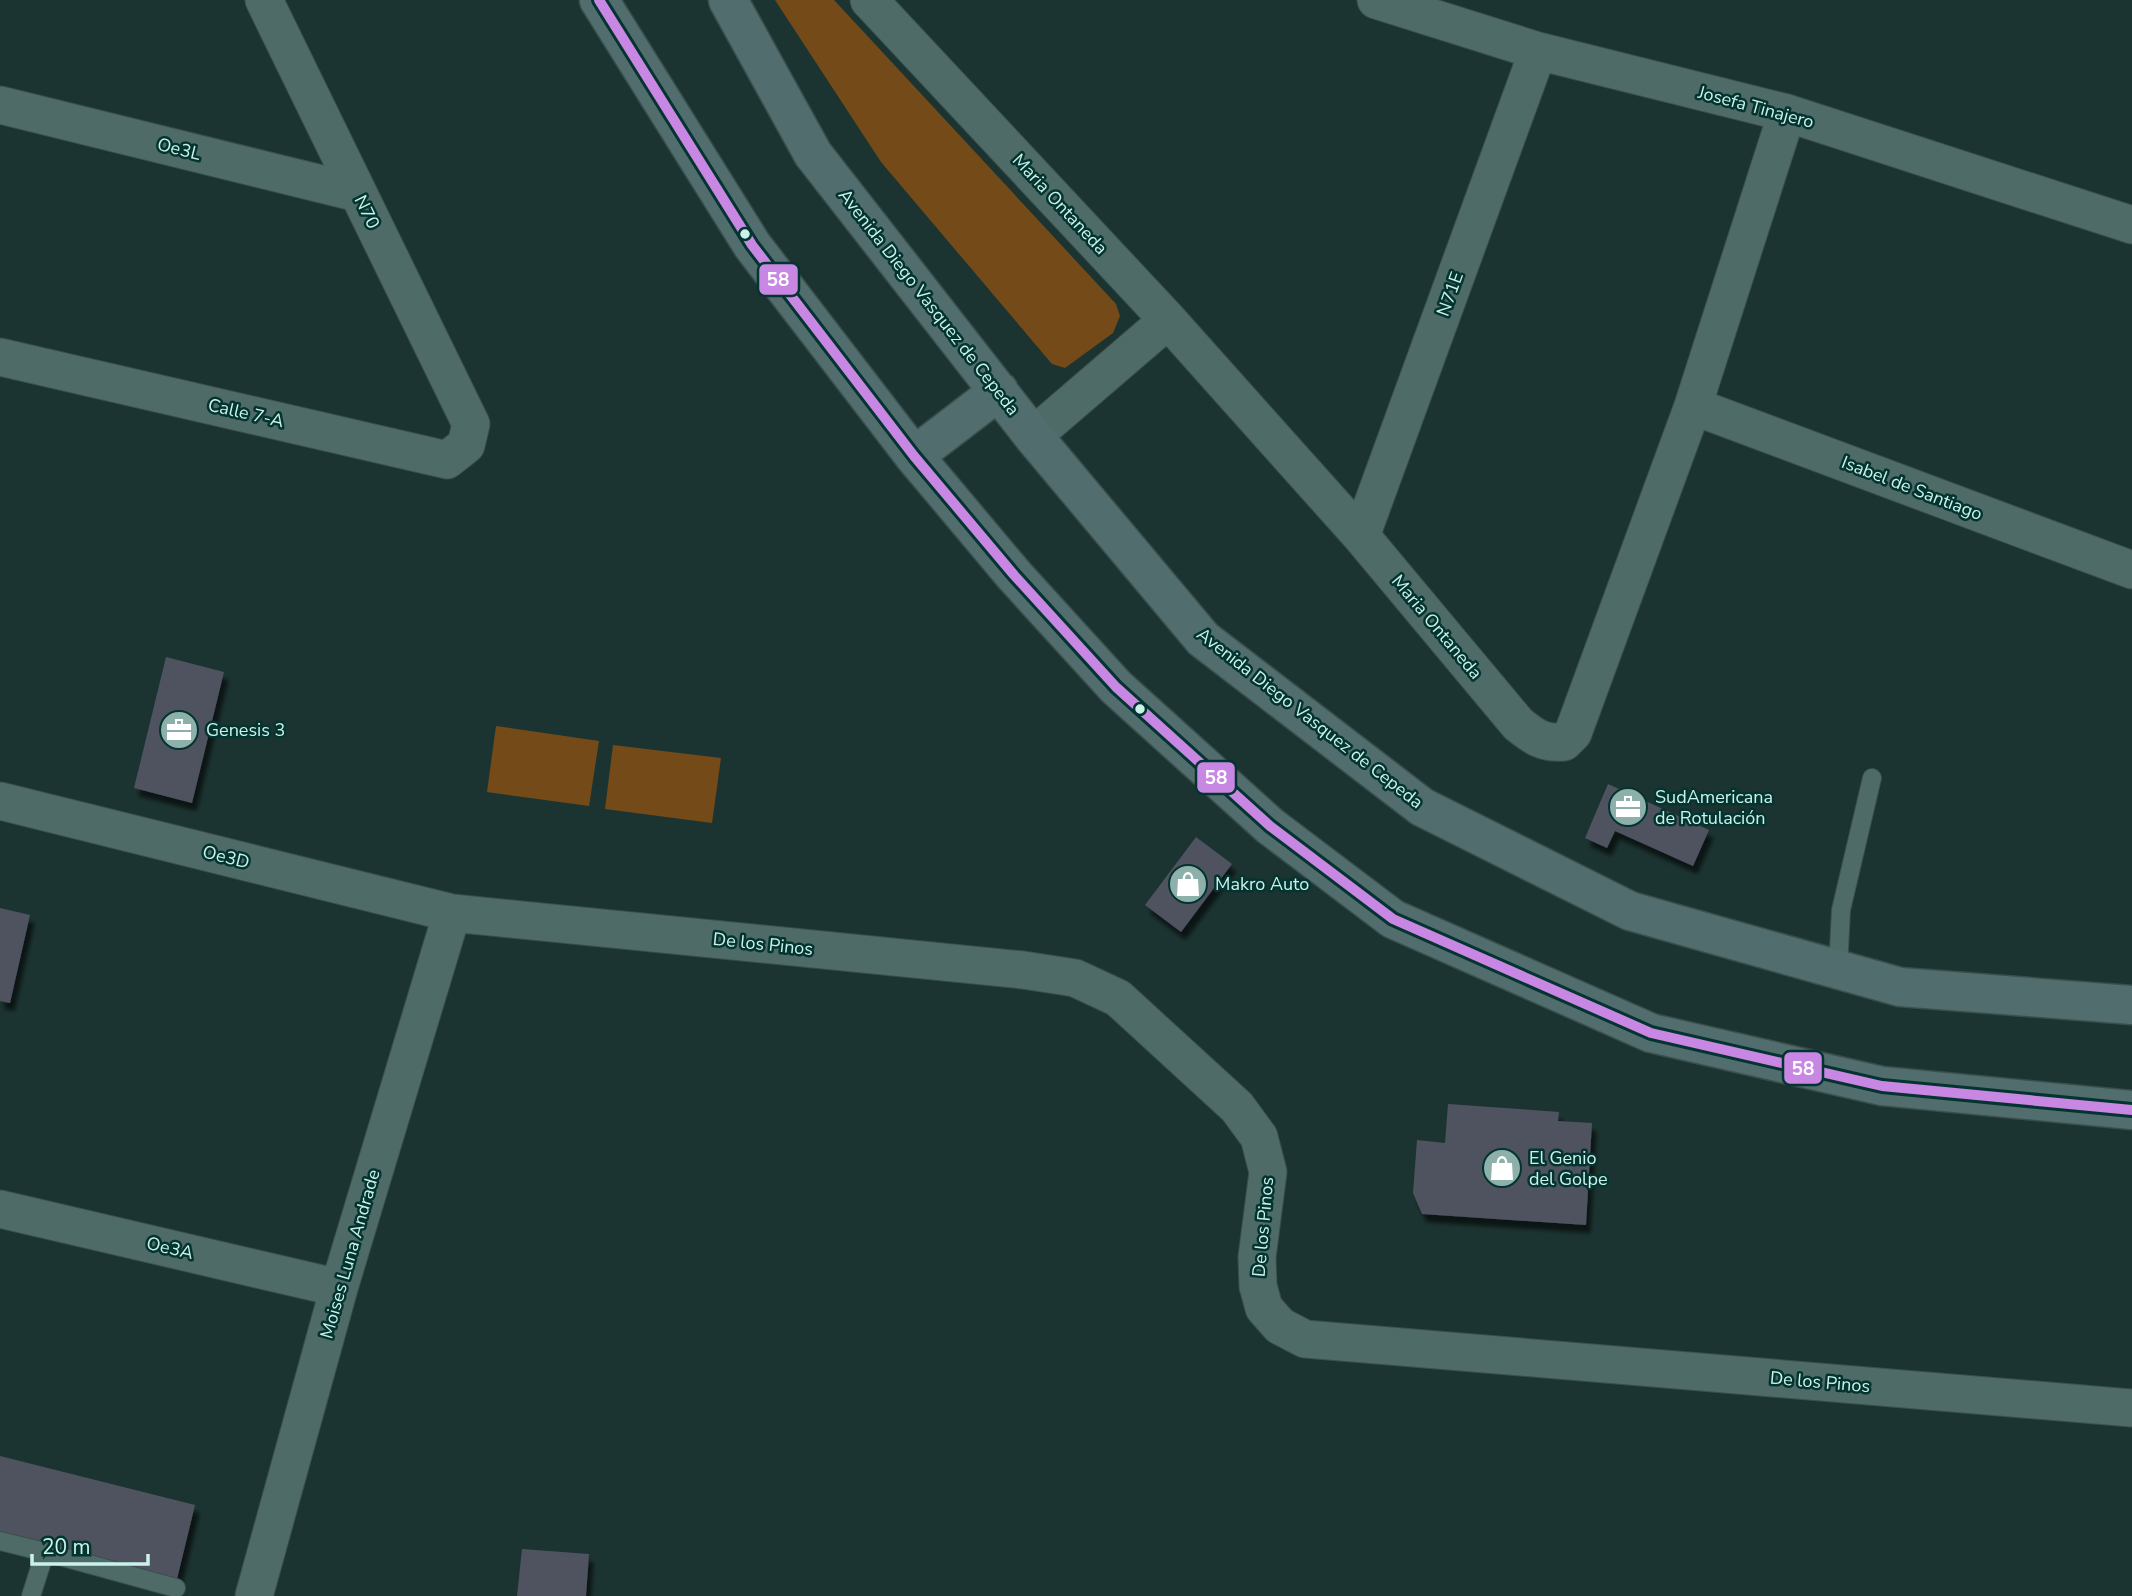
<svg xmlns="http://www.w3.org/2000/svg" width="2132" height="1596" font-family="'Nunito Sans',sans-serif">
<style>
.green{fill:#744b18}
.building{fill:#4f5260;filter:url(#shadow)}
.lines{fill:none;stroke-linecap:round;stroke-linejoin:round}
.service-casing{stroke:#3a4f4c;stroke-width:20}
.minor-casing{stroke:#3a4f4c;stroke-width:39}
.primary-casing{stroke:#3a4f4c;stroke-width:41}
.service{stroke:#4f6b68;stroke-width:18}
.minor{stroke:#4f6b68;stroke-width:37}
.primary{stroke:#516d6e;stroke-width:38}
.bus-1-casing{stroke:#03342f;stroke-width:16}
.bus-1{stroke:#c787e3;stroke-width:10}
.bus-dot{fill:#caf2eb;stroke:#03342f;stroke-width:2.5}
.labels{text-anchor:middle;stroke-width:5;stroke-linejoin:round;paint-order:stroke}
.street-label{font-size:18px;fill:#caf2eb;stroke:#03342f}
.poi-label{font-size:18px;fill:#caf2eb;stroke:#03342f;text-anchor:start}
.line-badge{stroke:#03342f;stroke-width:2.5}
.badge-label{font-size:19px;text-anchor:middle;font-weight:bold;fill:#fff}
</style>
<defs>
<filter id="shadow"><feDropShadow dx="4.5" dy="8" stdDeviation="2" flood-color="#0009"/></filter>
</defs>
<rect width="100%" height="100%" fill="#1c3431"/>
<path class="green" d="M 775,0 L 834,0 L 1116,304 L 1120,316 L 1113,333 L 1065,368 L 1052,364 L 881,162 Z
M 496,726 L 599,741 L 589,806 L 487,792 Z
M 613,745 L 721,758 L 712,823 L 605,809 Z"/>
<path class="building" d="M 166,657 L 224,672 L 192,803 L 134,788 Z
M 1608,784 L 1709,830 L 1693,866 L 1615,831 L 1607,848 L 1585,838 Z
M 1196,837 L 1232,864 L 1181,932 L 1145,905 Z
M 0,908 L 30,915 L 10,1003 L 0,1001 Z
M 1448,1104 L 1559,1112 L 1558,1121 L 1592,1123 L 1586,1225 L 1422,1214 L 1413,1193 L 1417,1140 L 1445,1143 Z
M 0,1456 L 195,1505 L 177,1579 L 0,1534 Z
M 522,1549 L 589,1554 L 586,1596 L 517,1596 Z"/>
<g class="lines">
<defs>
<path id="service" d="M 1838,969 L 1841,910 L 1872,778
M 0,1541 L 45,1552
M 31,1596 L 45,1552 L 176,1588"/>
<path id="minor" d="M 869,0 L 1168,320 L 1361,536 L 1518,724 C 1534,737 1544,744 1564,742 L 1573,733 L 1693,406 L 1787,113
M 1376,0 L 1538,51 L 1787,113 L 2132,225
M 0,105 L 358,193
M 0,357 L 447,460 L 466,445 L 471,424 L 264,0
M 1693,406 L 2132,570
M 1033,436 L 1168,320
M 1361,536 L 1538,51
M 0,801 L 452,913 L 1023,970 L 1075,978 L 1118,998 L 1237,1107 L 1259,1137 L 1268,1172 L 1257,1257 L 1258,1286 L 1264,1308 L 1280,1326 L 1305,1339 L 2132,1408
M 0,1209 L 339,1288
M 254,1596 L 339,1288 L 452,913"/>
<path id="primary" d="M 599,0 L 752,245 L 914,456 L 1014,575 L 1116,687 L 1270,826 L 1393,919 L 1651,1033 L 1882,1086 L 2132,1110
M 728,0 L 813,154 L 1033,436 L 1203,639 L 1422,807 L 1630,911 L 1900,987 L 2132,1005
M 914,456 L 999,391"/>
</defs>
<use href="#service" class="service-casing"/>
<use href="#minor" class="minor-casing"/>
<use href="#primary" class="primary-casing"/>
<use href="#service" class="service"/>
<use href="#minor" class="minor"/>
<use href="#primary" class="primary"/>
<defs>
<path id="bus-1" d="M 599,0 L 752,245 L 914,456 L 1014,575 L 1116,687 L 1270,826 L 1393,919 L 1651,1033 L 1882,1086 L 2132,1110"/>
</defs>
<use href="#bus-1" class="bus-1-casing"/>
<use href="#bus-1" class="bus-1"/>
</g>
<defs>
<symbol id="office-disc" viewBox="-11 -11 22 22"><circle r="9.5" fill="#8db0aa" stroke="#03342f"/><path d="M-6-3h4V-5.5h4V-3h4V5H-6ZM-1-4.5V-3h2v-1.5ZM-6 0V1H6V0Z" fill="#fff"/></symbol>
<symbol id="shop-disc" viewBox="-11 -11 22 22"><circle r="9.5" fill="#8db0aa" stroke="#03342f"/><path d="M-5-2.5h2.3a2.7 3.5 0 0 1 5.4 0H5L5.5 6h-11ZM-1.5-2.5h3a1.5 2.3 0 0 0-3 0Z" fill="#fff"/></symbol>
</defs>
<g fill-rule="evenodd">
<use href="#office-disc" x="157" y="708" width="44" height="44"/>
<use href="#office-disc" x="1606" y="785" width="44" height="44"/>
<use href="#shop-disc" x="1166" y="862" width="44" height="44"/>
<use href="#shop-disc" x="1480" y="1146" width="44" height="44"/>
</g>
<g class="bus-dot">
<circle cx="745" cy="234" r="6"/>
<circle cx="1140" cy="709" r="6"/>
</g>
<g class="labels">
<g class="street-label">
<text transform="translate(1756 107) rotate(15)" y="6">Josefa Tinajero</text>
<text transform="translate(179 149) rotate(14)" y="6">Oe3L</text>
<text transform="translate(1060 204) rotate(47)" y="6">Maria Ontaneda</text>
<text transform="translate(367 212) rotate(64)" y="6">N70</text>
<text transform="translate(1450 294) rotate(-70)" y="6">N71E</text>
<text transform="translate(929 302) rotate(52)" y="6">Avenida Diego Vasquez de Cepeda</text>
<text transform="translate(246 413) rotate(13)" y="6">Calle 7-A</text>
<text transform="translate(1912 488) rotate(21)" y="6">Isabel de Santiago</text>
<text transform="translate(1437 627) rotate(50)" y="6">Maria Ontaneda</text>
<text transform="translate(1310 718) rotate(38)" y="6">Avenida Diego Vasquez de Cepeda</text>
<text transform="translate(226 857) rotate(14)" y="6">Oe3D</text>
<text transform="translate(763 944) rotate(6)" y="6">De los Pinos</text>
<text transform="translate(1263 1227) rotate(-85)" y="6">De los Pinos</text>
<text transform="translate(170 1248) rotate(13)" y="6">Oe3A</text>
<text transform="translate(350 1254) rotate(-74)" y="6">Moises Luna Andrade</text>
<text transform="translate(1820 1382) rotate(5)" y="6">De los Pinos</text>
</g>
<g class="poi-label">
<text x="206" y="736">Genesis 3</text>
<text x="1655" y="803">SudAmericana<tspan x="1655" dy="21">de Rotulación</tspan></text>
<text x="1215" y="890">Makro Auto</text>
<text x="1529" y="1164">El Genio<tspan x="1529" dy="21">del Golpe</tspan></text>
</g>
</g>
<g class="line-badge">
<rect x="758" y="263" width="41" height="33" rx="7" fill="#c787e3"/>
<rect x="1196" y="761" width="40" height="33" rx="7" fill="#c787e3"/>
<rect x="1783" y="1051" width="40" height="34" rx="7" fill="#c787e3"/>
</g>
<g class="badge-label">
<text x="778" y="286">58</text>
<text x="1216" y="784">58</text>
<text x="1803" y="1075">58</text>
</g>
<path d="M32 1554v10h116v-10" fill="none" stroke="#caf2eb" stroke-width="3.5"/>
<text x="42" y="1554" font-size="21" fill="#caf2eb" stroke="#03342f" stroke-width="5" paint-order="stroke">20 m</text>
</svg>
